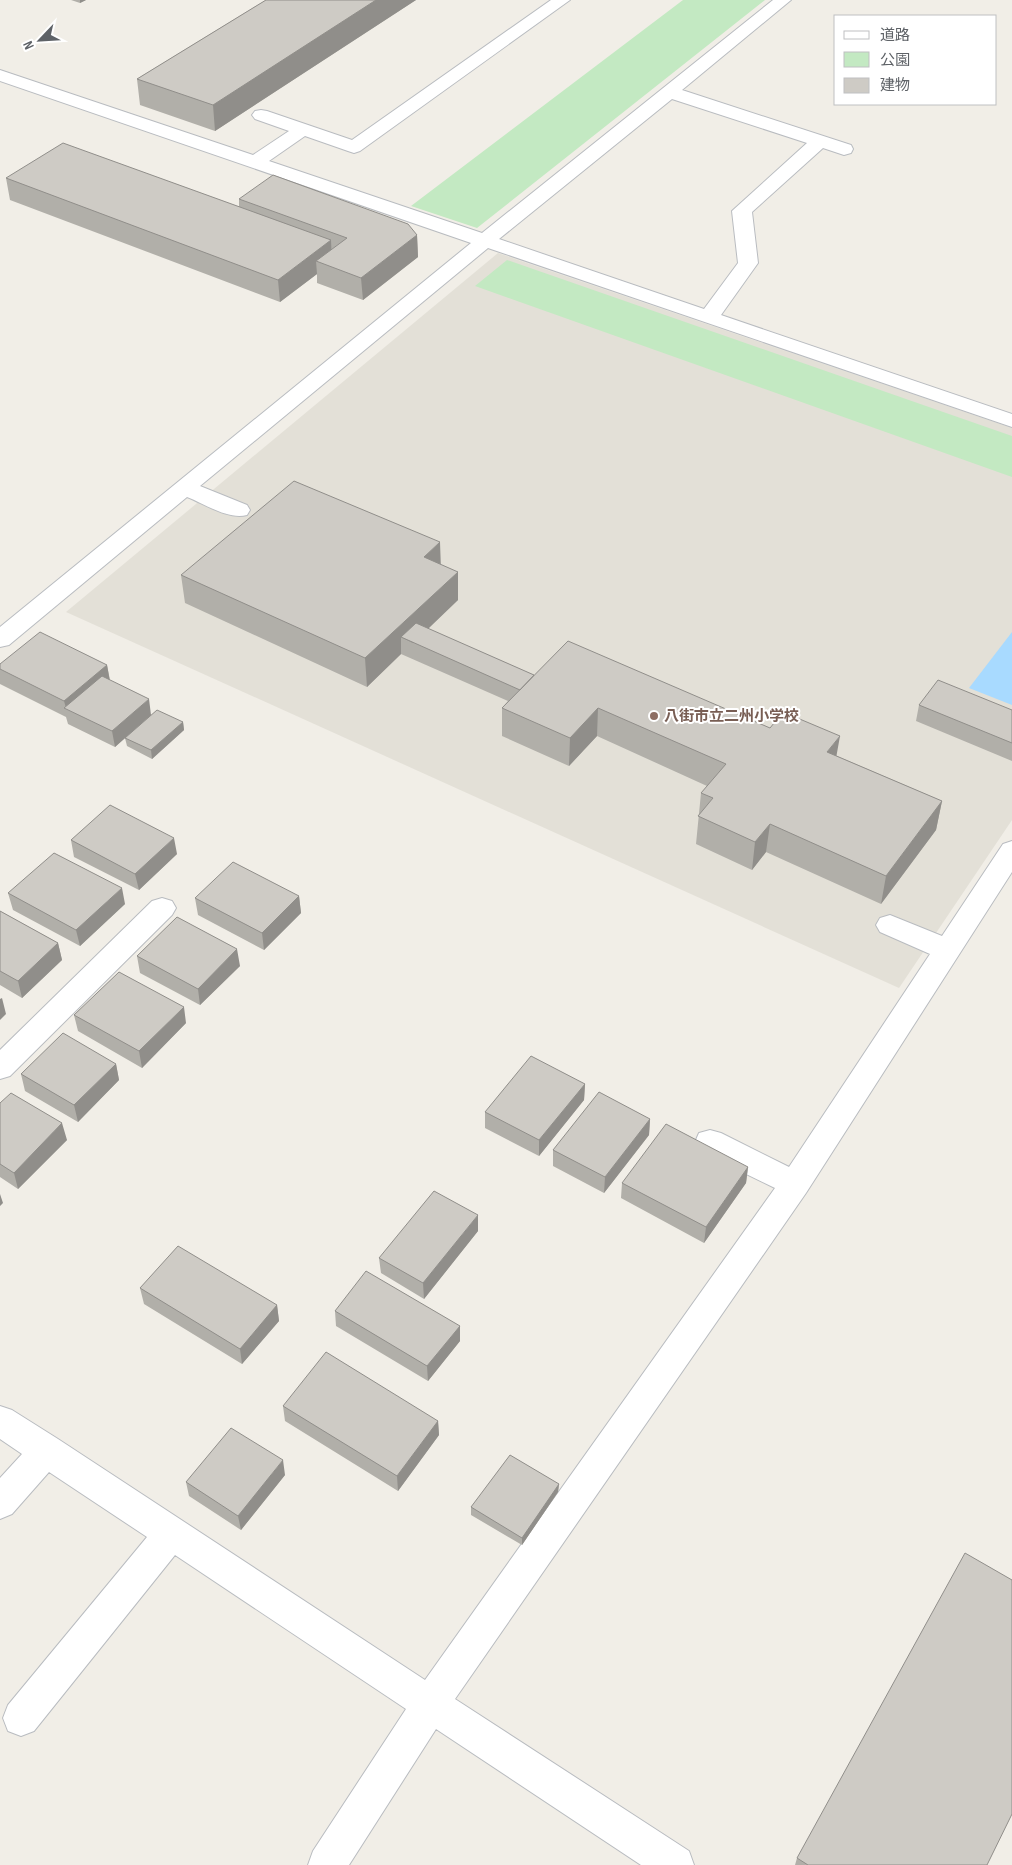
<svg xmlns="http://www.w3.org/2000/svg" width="1012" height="1865" font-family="'Sofia Sans Condensed','Noto Sans JP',sans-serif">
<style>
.education{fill:#e3e0d7}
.green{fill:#c3e9c2}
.water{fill:#a8daff}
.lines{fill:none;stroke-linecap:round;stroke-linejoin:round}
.minor-casing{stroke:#b9bcc0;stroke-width:2}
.minor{fill:#fff;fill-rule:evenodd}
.wall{fill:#b1afa9}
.shaded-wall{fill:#908e8a}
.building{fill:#cecbc5;stroke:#908e8a}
.education-dot{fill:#8d6e63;stroke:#fff;stroke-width:2}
.labels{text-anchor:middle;stroke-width:4;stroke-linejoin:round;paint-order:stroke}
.education-label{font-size:15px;font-weight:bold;fill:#785e54;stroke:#fff;text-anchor:start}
</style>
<rect width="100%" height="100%" fill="#f1eee7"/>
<path class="education" d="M 498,253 L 1012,428 L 1012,820 L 899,988 L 66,612 Z"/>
<path class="green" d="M 683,0 L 765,0 L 477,228 L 411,206 Z
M 507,260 L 1012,436 L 1012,477 L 475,286 Z"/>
<path class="water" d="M 1012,632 L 1012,705 L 969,688 Z"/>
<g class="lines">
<defs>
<path id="minor" d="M 551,0 L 570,0 L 360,151 L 354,153 L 348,151 L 305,136 L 269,161 L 482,233 L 773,0 L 791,0 L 682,90 L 851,145 L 853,149 L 851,153 L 844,155 L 823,148 L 752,212 L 758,263 L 721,315 L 1012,414 L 1012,427 L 488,248 L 200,486 L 247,505 L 250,510 L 247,515 C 228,520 205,504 187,497 L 9,645 L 0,647 L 0,627 L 471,243 L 0,81 L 0,70 L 253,155 L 289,131 L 255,119 L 252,115 L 255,111 L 261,110 L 267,111 L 352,140 ZM 672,99 L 807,143 L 732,211 L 738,263 L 704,309 L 499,239 Z
M 1012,841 L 1012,872 L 806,1193 L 455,1699 L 689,1851 L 694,1865 L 641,1865 L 436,1729 L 349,1865 L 308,1865 L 313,1851 L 406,1709 L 175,1555 L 34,1731 L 21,1736 L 8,1731 L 3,1718 L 8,1705 L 147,1537 L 49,1472 L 12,1514 L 0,1519 L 0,1478 L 22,1454 L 0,1439 L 0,1406 L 12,1410 L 58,1439 L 425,1680 L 775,1188 L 699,1151 L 695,1142 L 699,1133 L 710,1130 L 721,1133 L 789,1167 L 930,954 L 880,932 L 876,925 L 880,918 L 890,915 L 942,936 L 1003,844 Z
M 162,898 L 172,901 L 176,908 L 172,915 L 10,1076 L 0,1079 L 0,1050 L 152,901 Z"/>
</defs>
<use href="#minor" class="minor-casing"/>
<use href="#minor" class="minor"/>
</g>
<path class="wall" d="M 71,0 L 86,0 L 80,3 Z
M 266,0 L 416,0 L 215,131 L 140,105 L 137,79 Z
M 6,178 L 239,207 L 239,199 L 417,235 L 418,257 L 363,300 L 317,283 L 317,274 L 280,302 L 10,200 Z
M 441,565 L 458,572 L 458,600 L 428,629 L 534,675 L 837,756 L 942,801 L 936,830 L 881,904 L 766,852 L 752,870 L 696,844 L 701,793 L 707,786 L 597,736 L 569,766 L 502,736 L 502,708 L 508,701 L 401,654 L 367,687 L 185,603 L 181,575 Z
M 0,664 L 107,665 L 110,680 L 151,715 L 183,722 L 184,730 L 152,759 L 127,746 L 125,738 L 115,747 L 68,724 L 66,717 L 0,684 Z
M 919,705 L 1012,710 L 1012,761 L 916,721 Z
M 71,840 L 177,854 L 139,890 L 74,857 Z
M 8,893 L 125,904 L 80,946 L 13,910 Z
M 299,896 L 301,913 L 264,950 L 198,915 L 195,898 Z
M 0,911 L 58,943 L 62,960 L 22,998 L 0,985 Z
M 137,956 L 240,966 L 200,1005 L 140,973 Z
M 74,1015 L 186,1023 L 142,1068 L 78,1031 Z
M 116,1064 L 119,1080 L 78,1122 L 25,1091 L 21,1074 Z
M 585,1084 L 584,1100 L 539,1156 L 485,1128 L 485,1112 Z
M 0,1103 L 67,1140 L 18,1189 L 0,1177 Z
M 650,1119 L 649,1135 L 604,1193 L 553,1166 L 553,1150 Z
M 748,1167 L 746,1183 L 704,1243 L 621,1198 L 622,1183 Z
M 478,1231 L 424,1299 L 381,1273 L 379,1258 Z
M 140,1288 L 277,1305 L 279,1321 L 242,1364 L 144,1304 Z
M 335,1311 L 460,1326 L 460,1341 L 428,1381 L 336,1326 Z
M 283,1406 L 438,1421 L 439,1435 L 398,1491 L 285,1421 Z
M 285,1475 L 241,1530 L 189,1496 L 186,1482 Z
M 559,1484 L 558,1492 L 522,1545 L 471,1515 L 471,1507 Z
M 797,1858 L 987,1865 L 795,1865 Z"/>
<path class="shaded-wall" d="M 80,0 L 86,0 L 80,3 Z
M 376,0 L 416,0 L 215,131 L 213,105 Z
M 417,235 L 418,257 L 363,300 L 361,278 Z
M 331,240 L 332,263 L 316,261 L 317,274 L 280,302 L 278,280 Z
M 440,542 L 441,570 L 424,557 Z
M 458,572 L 458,600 L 413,643 L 401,637 L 401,654 L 367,687 L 365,658 Z
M 107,665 L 110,682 L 66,708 L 64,701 Z
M 149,699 L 151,715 L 115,747 L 112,731 Z
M 598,708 L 597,736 L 569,766 L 570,738 Z
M 183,722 L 184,730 L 152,759 L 151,750 Z
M 840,736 L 835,764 L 827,752 Z
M 942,801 L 936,830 L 881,904 L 886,876 Z
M 770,824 L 766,852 L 752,870 L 755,842 Z
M 174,838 L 177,854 L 139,890 L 135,874 Z
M 122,888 L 125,904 L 80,946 L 76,930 Z
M 299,896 L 301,913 L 264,950 L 262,933 Z
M 58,943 L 62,960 L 22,998 L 18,981 Z
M 237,949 L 240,966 L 200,1005 L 198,989 Z
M 2,998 L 6,1014 L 0,1020 L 0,999 Z
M 184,1007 L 186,1023 L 142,1068 L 139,1051 Z
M 116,1064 L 119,1080 L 78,1122 L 74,1105 Z
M 585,1084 L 584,1100 L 539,1156 L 539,1140 Z
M 650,1119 L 649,1135 L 604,1193 L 605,1177 Z
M 62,1123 L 67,1140 L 18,1189 L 14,1173 Z
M 748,1167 L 746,1183 L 704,1243 L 706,1227 Z
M 0,1194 L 3,1203 L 0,1206 Z
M 478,1215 L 478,1231 L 424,1299 L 423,1283 Z
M 277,1305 L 279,1321 L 242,1364 L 240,1349 Z
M 460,1326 L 460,1341 L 428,1381 L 427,1366 Z
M 438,1421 L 439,1435 L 398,1491 L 397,1476 Z
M 283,1460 L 285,1475 L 241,1530 L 238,1516 Z
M 559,1484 L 558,1492 L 522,1545 L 522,1538 Z"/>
<path class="building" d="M 266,0 L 376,0 L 213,105 L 137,79 Z
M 63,143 L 331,240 L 278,280 L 6,178 Z
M 273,175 L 408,224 L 417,235 L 361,278 L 316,261 L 347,238 L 239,199 Z
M 294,481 L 440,542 L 424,557 L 458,572 L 365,658 L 181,575 Z
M 416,623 L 534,675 L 520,690 L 401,637 Z
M 40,632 L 107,665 L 64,701 L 0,669 L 0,664 Z
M 568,641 L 770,728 L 783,712 L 840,736 L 827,752 L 942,801 L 886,876 L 770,824 L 755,842 L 698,816 L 713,798 L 701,793 L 726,764 L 598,708 L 570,738 L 502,708 Z
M 102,676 L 149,699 L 112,731 L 64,708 Z
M 938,680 L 1012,710 L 1012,743 L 919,705 Z
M 157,710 L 183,722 L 151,750 L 125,738 Z
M 110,805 L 174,838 L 135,874 L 71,840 Z
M 54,853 L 122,888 L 76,930 L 8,893 Z
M 233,862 L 299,896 L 262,933 L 195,898 Z
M 0,911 L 58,943 L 18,981 L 0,971 Z
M 177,917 L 237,949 L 198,989 L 137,956 Z
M 119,972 L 184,1007 L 139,1051 L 74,1015 Z
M 63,1033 L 116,1064 L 74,1105 L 21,1074 Z
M 531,1056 L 585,1084 L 539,1140 L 485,1112 Z
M 599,1092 L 650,1119 L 605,1177 L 553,1150 Z
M 11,1093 L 62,1123 L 14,1173 L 0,1164 L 0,1103 Z
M 666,1124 L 748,1167 L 706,1227 L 622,1183 Z
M 434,1191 L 478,1215 L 423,1283 L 379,1258 Z
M 178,1246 L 277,1305 L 240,1349 L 140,1288 Z
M 366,1271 L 460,1326 L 427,1366 L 335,1311 Z
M 326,1352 L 438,1421 L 397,1476 L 283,1406 Z
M 231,1428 L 283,1460 L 238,1516 L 186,1482 Z
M 510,1455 L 559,1484 L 522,1538 L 471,1507 Z
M 965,1553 L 1012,1580 L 1012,1814 L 987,1865 L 808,1865 L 797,1858 Z"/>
<circle class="education-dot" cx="654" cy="716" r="5"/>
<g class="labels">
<g class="education-label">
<text x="664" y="721">八街市立二州小学校</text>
</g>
</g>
<rect x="834" y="15" width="162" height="90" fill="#ffffff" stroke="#bfc0c2"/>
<rect x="844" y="31" width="25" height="8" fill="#ffffff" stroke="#bfc0c2"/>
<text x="880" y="40" font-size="15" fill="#5e6267">道路</text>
<rect x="844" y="52" width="25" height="15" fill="#c3e9c2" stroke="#bfc0c2"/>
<text x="880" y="65" font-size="15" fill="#5e6267">公園</text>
<rect x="844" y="78" width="25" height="15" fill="#cecbc5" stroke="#bfc0c2"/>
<text x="880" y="90" font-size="15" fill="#5e6267">建物</text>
<g transform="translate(40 40) rotate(245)" stroke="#ffffff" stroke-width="4" paint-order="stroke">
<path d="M0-4L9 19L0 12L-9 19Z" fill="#5e6267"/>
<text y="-8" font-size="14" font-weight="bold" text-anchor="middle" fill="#5e6267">N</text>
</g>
</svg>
